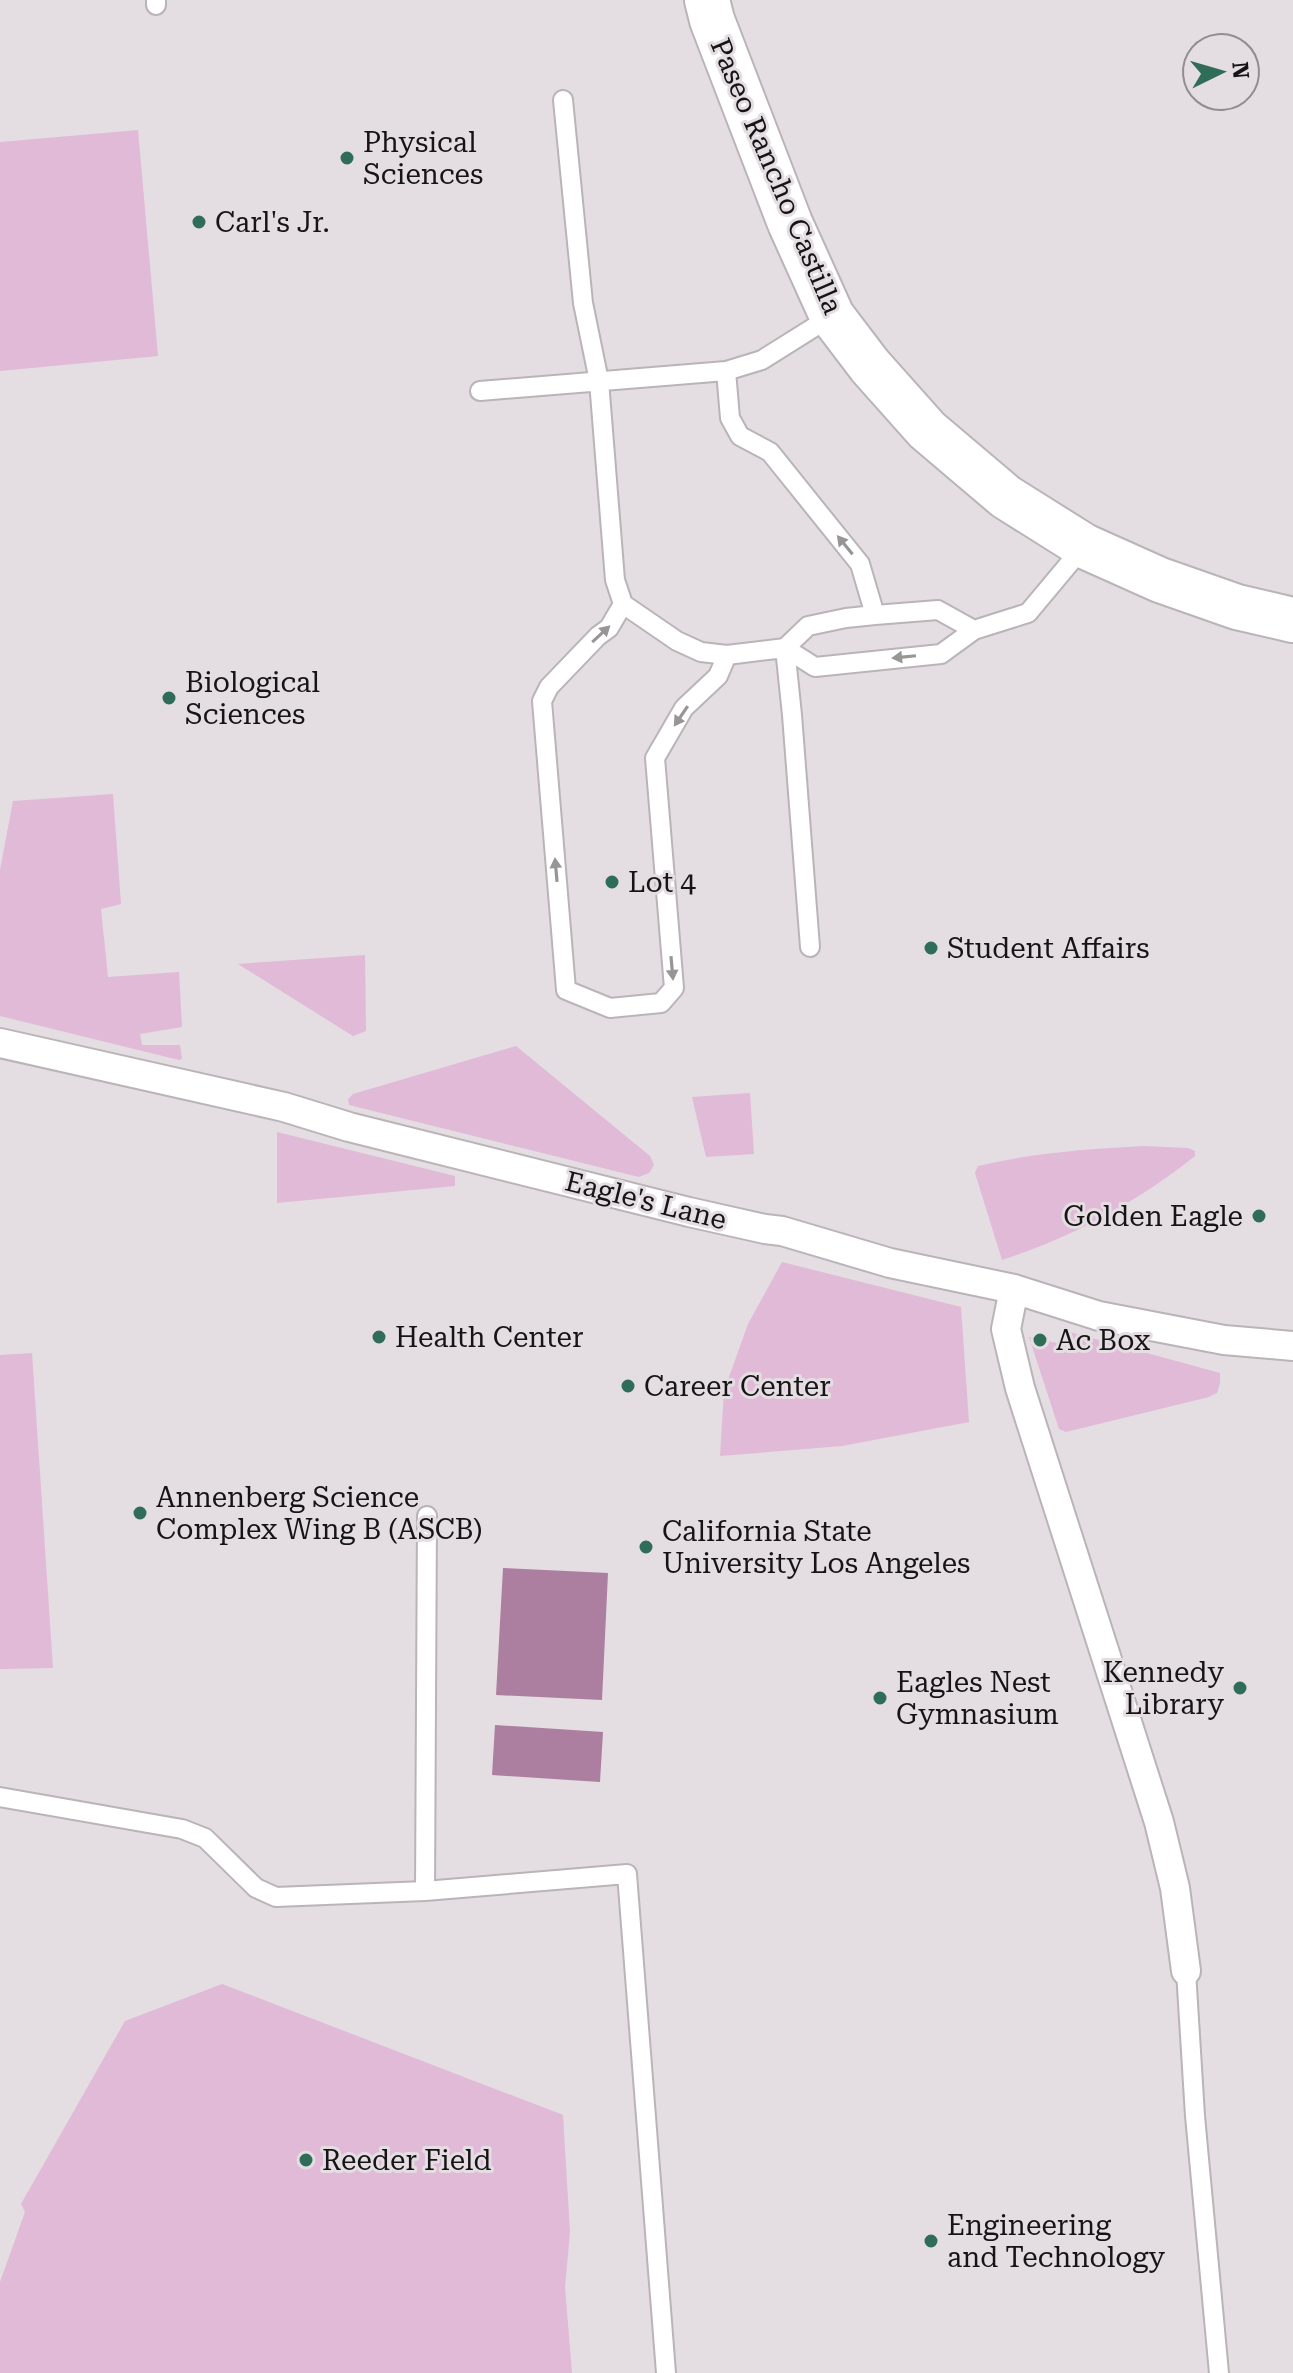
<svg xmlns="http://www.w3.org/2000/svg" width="1293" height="2373" font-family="'Roboto Serif',serif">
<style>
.green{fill:#e0bad6}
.water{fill:#ac7fa1}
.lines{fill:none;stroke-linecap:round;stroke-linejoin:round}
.service-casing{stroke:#bab4b9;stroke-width:22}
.pedestrian-casing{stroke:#bab4b9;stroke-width:32}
.tertiary-casing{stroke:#bab4b9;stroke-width:48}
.service{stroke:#fff;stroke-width:18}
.pedestrian{stroke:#fff;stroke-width:28}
.tertiary{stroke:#fff;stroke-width:44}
.oneway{fill:#979596}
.poi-dot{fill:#306d59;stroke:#e4dde2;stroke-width:3}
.labels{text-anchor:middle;stroke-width:6;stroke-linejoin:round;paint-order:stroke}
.poi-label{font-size:28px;fill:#171416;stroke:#e4dde2;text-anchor:start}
.street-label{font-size:28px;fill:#171416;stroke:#e4dde2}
</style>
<rect width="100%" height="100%" fill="#e4dde2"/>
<path class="green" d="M 138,130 L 158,356 L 0,371 L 0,142 Z
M 113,794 L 121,904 L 101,909 L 108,977 L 179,972 L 182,1027 L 140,1034 L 142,1045 L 180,1045 L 182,1059 L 179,1060 L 0,1016 L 0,870 L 13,801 Z
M 365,955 L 366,1031 L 353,1036 L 238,964 Z
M 516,1046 L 650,1156 L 654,1165 L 649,1173 L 639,1177 L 349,1105 L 348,1099 L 353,1094 Z
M 750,1093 L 754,1154 L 706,1157 L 692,1097 Z
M 277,1132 L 455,1176 L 455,1186 L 277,1203 Z
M 1143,1146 L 1188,1148 L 1195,1151 L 1195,1156 C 1137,1202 1073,1237 1002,1260 L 975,1173 L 978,1166 C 1032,1153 1087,1149 1143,1146 Z
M 782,1262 L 961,1307 L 969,1422 L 842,1446 L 720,1456 L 724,1391 L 748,1324 Z
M 1066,1331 L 1220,1373 L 1220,1383 L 1217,1393 L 1209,1397 L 1066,1432 L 1059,1429 L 1029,1337 L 1061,1344 Z
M 32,1353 L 53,1668 L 0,1669 L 0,1355 Z
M 222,1984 L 563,2115 L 570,2232 L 565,2287 L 572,2373 L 0,2373 L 0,2282 L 25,2212 L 21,2204 L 125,2021 Z"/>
<path class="water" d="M 503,1568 L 608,1573 L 602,1700 L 496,1695 Z
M 495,1725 L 603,1732 L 600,1782 L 492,1775 Z"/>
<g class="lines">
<defs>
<path id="service" d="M 156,0 L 156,5
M 563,100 L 583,303 L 599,381 L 615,580 L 623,604 L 677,641 L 701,652 L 727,655 L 785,648 L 808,626 L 846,618 L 875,615 L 938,610 L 974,630
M 726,371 L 730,418 L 740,436 L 770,452 L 860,564 L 875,615
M 480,391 L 726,371 L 762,360 L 832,316
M 623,604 L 609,628 L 598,636 L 549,687 L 542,701 L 566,990 L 610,1008 L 661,1003 L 674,988 L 655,758 L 684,708 L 718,676 L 727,655
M 785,648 L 815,667 L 941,654 L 974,630 L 1028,613 L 1084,546
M 785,648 L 792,715 L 810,947
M 0,1797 L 182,1829 L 205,1838 L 256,1888 L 276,1897 L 425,1891 L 627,1874 L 666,2373
M 425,1891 L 427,1516
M 1186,1971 L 1195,2116 L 1219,2373"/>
<path id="pedestrian" d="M 0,1043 L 284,1107 L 349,1127 L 689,1212 L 765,1229 L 782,1231 L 890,1263 L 1014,1289 L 1099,1316 L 1224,1340 L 1293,1346
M 1014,1289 L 1006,1329 L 1020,1388 L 1159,1822 L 1175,1888 L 1186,1971"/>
<path id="tertiary" d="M 707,0 L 712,20 L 790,223 L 832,316 L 870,366 L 927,430 L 1006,497 L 1084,546 L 1160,580 L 1237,607 L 1293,620"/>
</defs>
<use href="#service" class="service-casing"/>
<use href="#pedestrian" class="pedestrian-casing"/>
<use href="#tertiary" class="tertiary-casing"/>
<use href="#service" class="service"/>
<use href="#pedestrian" class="pedestrian"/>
<use href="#tertiary" class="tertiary"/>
</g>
<defs><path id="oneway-solid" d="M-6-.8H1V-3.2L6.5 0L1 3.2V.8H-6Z" transform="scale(2)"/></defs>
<g class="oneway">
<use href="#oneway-solid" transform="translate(845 545) rotate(-129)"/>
<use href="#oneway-solid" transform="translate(601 634) rotate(-43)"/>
<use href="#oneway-solid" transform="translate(904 657) rotate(174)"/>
<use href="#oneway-solid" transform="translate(681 716) rotate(124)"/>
<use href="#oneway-solid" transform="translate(556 870) rotate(-95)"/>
<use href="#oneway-solid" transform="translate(672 968) rotate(85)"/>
</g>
<g class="poi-dot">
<circle cx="347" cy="158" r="8"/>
<circle cx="199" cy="222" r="8"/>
<circle cx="169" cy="698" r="8"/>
<circle cx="612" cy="882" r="8"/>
<circle cx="931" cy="948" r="8"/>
<circle cx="1259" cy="1216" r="8"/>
<circle cx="379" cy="1337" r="8"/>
<circle cx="1040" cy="1340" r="8"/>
<circle cx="628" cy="1386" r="8"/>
<circle cx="140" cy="1513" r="8"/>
<circle cx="646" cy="1547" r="8"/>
<circle cx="1240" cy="1688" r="8"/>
<circle cx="880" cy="1698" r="8"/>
<circle cx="306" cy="2160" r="8"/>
<circle cx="931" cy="2241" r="8"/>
</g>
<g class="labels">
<g class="poi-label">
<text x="363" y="152">Physical<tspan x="363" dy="32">Sciences</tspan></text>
<text x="215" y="232">Carl's Jr.</text>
<text x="185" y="692">Biological<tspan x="185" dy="32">Sciences</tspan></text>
<text x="628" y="892">Lot 4</text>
<text x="947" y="958">Student Affairs</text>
<text x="1243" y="1226" text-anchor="end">Golden Eagle</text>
<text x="395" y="1347">Health Center</text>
<text x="1056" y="1350">Ac Box</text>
<text x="644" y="1396">Career Center</text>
<text x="156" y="1507">Annenberg Science<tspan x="156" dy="32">Complex Wing B (ASCB)</tspan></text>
<text x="662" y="1541">California State<tspan x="662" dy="32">University Los Angeles</tspan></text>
<text x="1224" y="1682" text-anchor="end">Kennedy<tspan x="1224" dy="32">Library</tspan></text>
<text x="896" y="1692">Eagles Nest<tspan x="896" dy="32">Gymnasium</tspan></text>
<text x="322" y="2170">Reeder Field</text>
<text x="947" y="2235">Engineering<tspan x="947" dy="32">and Technology</tspan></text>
</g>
<g class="street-label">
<text transform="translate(777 176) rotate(67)" y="10">Paseo Rancho Castilla</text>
<text transform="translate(646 1200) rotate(14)" y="10">Eagle's Lane</text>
</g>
</g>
<g transform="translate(1221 72) rotate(85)"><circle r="38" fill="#e4dde2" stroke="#928d90" stroke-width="2"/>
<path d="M0-6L14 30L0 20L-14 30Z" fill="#306d59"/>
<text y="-12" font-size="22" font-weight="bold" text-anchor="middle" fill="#171416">N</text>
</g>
</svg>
